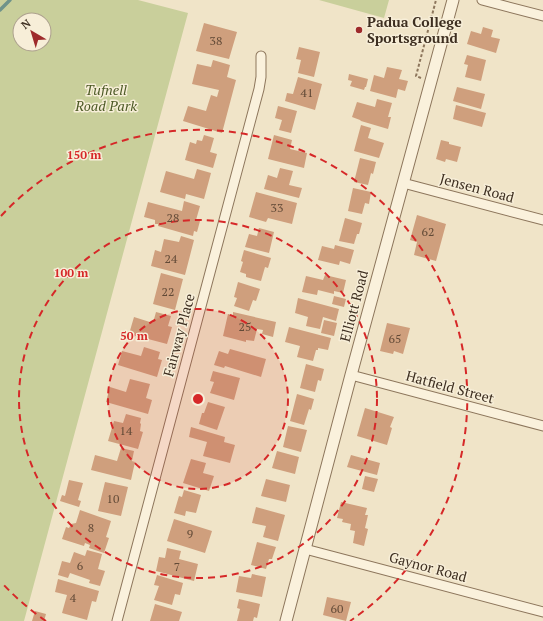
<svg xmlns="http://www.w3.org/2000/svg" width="543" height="621" font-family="'PT Serif',serif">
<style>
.green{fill:#c9cf9b;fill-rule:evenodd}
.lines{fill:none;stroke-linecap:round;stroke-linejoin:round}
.stream{stroke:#6f938a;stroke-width:3.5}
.building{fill:#cf9f7d}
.minor-casing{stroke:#8d765c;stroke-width:11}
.tertiary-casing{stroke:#8d765c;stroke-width:13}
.path{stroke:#8d765c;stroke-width:2;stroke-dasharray:3 2;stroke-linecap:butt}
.minor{stroke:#faf1dc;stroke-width:9}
.tertiary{stroke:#faf1dc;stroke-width:11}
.ring{fill:none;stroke:#d62828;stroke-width:2;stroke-dasharray:7 5}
.poi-dot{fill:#9e2a2b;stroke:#f7eed8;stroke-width:1.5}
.labels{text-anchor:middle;stroke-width:3;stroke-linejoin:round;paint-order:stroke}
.number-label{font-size:12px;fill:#624a37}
.poi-label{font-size:14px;font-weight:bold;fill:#3d2e20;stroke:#f7eed8;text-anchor:start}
.park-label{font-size:14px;font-style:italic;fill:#4d5a26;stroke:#f7eed8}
.street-label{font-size:14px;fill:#3d2e20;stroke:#f7eed8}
.centre{fill:#d62828;stroke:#f7eed8;stroke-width:2}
.ring-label{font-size:12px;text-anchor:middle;font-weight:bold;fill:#d62828;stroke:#f7eed8;stroke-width:3;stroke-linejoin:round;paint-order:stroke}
</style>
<rect width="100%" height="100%" fill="#f0e4c8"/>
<path class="green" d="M 0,0 L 138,0 L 188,13 L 24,621 L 0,621 ZM 20,20 L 44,20 L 44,44 L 20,44 Z
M 319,0 L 389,0 L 384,18 Z"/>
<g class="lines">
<path class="stream" d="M 0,10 L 10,0"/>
</g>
<path class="building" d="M 204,23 L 237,32 L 229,59 L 196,51 Z
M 483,27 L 493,30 L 491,37 L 500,39 L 496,53 L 467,44 L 471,31 L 481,34 Z
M 299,47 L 320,52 L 314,77 L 298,73 L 301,60 L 296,59 Z
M 467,55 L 486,60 L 481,81 L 465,77 L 468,65 L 464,64 Z
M 213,60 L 230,65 L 227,77 L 236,80 L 222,133 L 183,121 L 188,106 L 206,111 L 211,95 L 217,97 L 219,90 L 192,84 L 197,64 L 211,67 Z
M 387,67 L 402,70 L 399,79 L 408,81 L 405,91 L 398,89 L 396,98 L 370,91 L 374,75 L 384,78 Z
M 349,74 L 368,79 L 366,87 L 365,87 L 364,90 L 350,86 L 352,81 L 348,80 Z
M 298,77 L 322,84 L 315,110 L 285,101 L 287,93 L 293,94 Z
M 457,87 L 485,94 L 481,109 L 453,101 Z
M 377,99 L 392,103 L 388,117 L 391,117 L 388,129 L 361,121 L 360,120 L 352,117 L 357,102 L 375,107 Z
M 456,105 L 486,113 L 482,127 L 453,119 Z
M 278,106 L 297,111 L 291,133 L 279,130 L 282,120 L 275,118 Z
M 361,125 L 371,128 L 368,138 L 384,143 L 379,158 L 354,151 Z
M 204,135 L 214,138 L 210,152 L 217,154 L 213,168 L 185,160 L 190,142 L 196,144 L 197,140 L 202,141 Z
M 274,135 L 292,140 L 290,149 L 307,153 L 304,168 L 268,159 Z
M 441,140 L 449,142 L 449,144 L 461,147 L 457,162 L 446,159 L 445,162 L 436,159 Z
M 360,158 L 376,162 L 373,174 L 371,173 L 368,185 L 354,182 Z
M 280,168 L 293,171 L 289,185 L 302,188 L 299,198 L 264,189 L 268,175 L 277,178 Z
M 197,169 L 211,173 L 204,199 L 186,194 L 185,199 L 160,192 L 166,171 L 194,179 Z
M 353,188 L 371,192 L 369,204 L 365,203 L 362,214 L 348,211 Z
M 256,192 L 297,203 L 292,224 L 268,218 L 266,222 L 249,217 Z
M 184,201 L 200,206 L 196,220 L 200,221 L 197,232 L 194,231 L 193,236 L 158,226 L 158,224 L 155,224 L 155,220 L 144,217 L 148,202 L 182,211 Z
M 417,215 L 446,224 L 436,261 L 414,255 L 417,242 L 410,240 Z
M 345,218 L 362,223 L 359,234 L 357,234 L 354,244 L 339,241 Z
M 259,228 L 274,232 L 269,253 L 245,247 L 249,234 L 257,236 Z
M 181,236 L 194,240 L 185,275 L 151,266 L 155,250 L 161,252 L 164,239 L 179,242 Z
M 335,245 L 354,250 L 350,264 L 340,261 L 339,265 L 318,260 L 322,246 L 334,249 Z
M 244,250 L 271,258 L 268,268 L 265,267 L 261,281 L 246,277 L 246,274 L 240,272 L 243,262 L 241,261 Z
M 161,273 L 183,279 L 175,310 L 153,304 Z
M 325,275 L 346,280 L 343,293 L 334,291 L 334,294 L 318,290 L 317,295 L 302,292 L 306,276 L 323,280 Z
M 238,282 L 260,289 L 256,301 L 253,300 L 249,311 L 234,306 L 237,298 L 234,297 Z
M 334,296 L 346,299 L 344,307 L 332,304 Z
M 298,298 L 339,309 L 336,321 L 323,317 L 320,329 L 306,326 L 308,317 L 295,313 Z
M 156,312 L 171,316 L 168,326 L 172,327 L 167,344 L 129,334 L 134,317 L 153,323 Z
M 233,312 L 276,322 L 273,337 L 262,334 L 263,330 L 257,329 L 254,341 L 246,340 L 246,342 L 223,336 L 228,314 L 233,315 Z
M 324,320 L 337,323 L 334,336 L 321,333 Z
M 387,323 L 410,328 L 403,354 L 394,351 L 393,354 L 380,351 Z
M 289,327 L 331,338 L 328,350 L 318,348 L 318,350 L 316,350 L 313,361 L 297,357 L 300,346 L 285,342 Z
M 144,347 L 160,352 L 158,359 L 162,360 L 157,377 L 118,365 L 122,351 L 141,356 Z
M 230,349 L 266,359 L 261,377 L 225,366 L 224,368 L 214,365 L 219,351 L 228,354 Z
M 306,364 L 324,369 L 321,381 L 318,380 L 315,392 L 300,388 Z
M 213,371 L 240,378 L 234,400 L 210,393 L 214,382 L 210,381 Z
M 130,379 L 150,384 L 146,398 L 152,400 L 148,414 L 106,402 L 110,387 L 126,392 Z
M 297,394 L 314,399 L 311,410 L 309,409 L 304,425 L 290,421 Z
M 208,402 L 225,407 L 217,430 L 199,424 L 202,413 L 204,413 Z
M 365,408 L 394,417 L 390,427 L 392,428 L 387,445 L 357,436 Z
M 126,414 L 141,418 L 140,423 L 141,424 L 140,431 L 143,432 L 138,449 L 108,441 L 114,421 L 123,423 Z
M 288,426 L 307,430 L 301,452 L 283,447 Z
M 191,427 L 225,437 L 224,442 L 235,445 L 230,463 L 203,456 L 207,442 L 189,437 Z
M 121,448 L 134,451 L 132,461 L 135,462 L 131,480 L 91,470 L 95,455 L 117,461 Z
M 277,451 L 299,457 L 295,474 L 272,468 Z
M 351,455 L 380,463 L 377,475 L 347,467 Z
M 191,459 L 206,463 L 203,473 L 214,476 L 209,491 L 183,483 Z
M 365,476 L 378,479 L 374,492 L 362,489 Z
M 266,479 L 290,485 L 286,502 L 261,496 Z
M 69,480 L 83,483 L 78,500 L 81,501 L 79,507 L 60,501 L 62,495 L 65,496 Z
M 105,482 L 128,487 L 121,516 L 98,511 Z
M 184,490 L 201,495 L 196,513 L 186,511 L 185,516 L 174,513 L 179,496 L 182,497 Z
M 341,502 L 367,508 L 365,515 L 368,515 L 365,528 L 368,529 L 364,546 L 353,543 L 355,531 L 350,530 L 351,524 L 342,522 L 343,519 L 337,518 Z
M 256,507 L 285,515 L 278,541 L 263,537 L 266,526 L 252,523 Z
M 80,510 L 111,521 L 106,537 L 109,538 L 104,553 L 89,548 L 90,545 L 85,543 L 84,546 L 62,539 L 66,527 L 69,528 L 71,524 L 76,523 Z
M 174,519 L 212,531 L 205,553 L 167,541 Z
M 257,542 L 276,547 L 272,559 L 269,559 L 266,569 L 251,565 Z
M 167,548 L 181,551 L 179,559 L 198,564 L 194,581 L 156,571 L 159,557 L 165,558 Z
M 87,550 L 102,554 L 98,569 L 105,571 L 100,586 L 89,583 L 90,580 L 70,573 L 68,578 L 58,575 L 62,561 L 70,563 L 74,552 L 85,556 Z
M 252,574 L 266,577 L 262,597 L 236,592 L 239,576 L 251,578 Z
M 157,575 L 183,583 L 180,595 L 175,594 L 172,605 L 154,600 L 159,586 L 154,585 Z
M 58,579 L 99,591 L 96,602 L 92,601 L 87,620 L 62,613 L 67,595 L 55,592 Z
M 327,597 L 351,602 L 346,621 L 323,615 Z
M 239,599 L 260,604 L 257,618 L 254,617 L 253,621 L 237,621 L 240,609 L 237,608 Z
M 155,604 L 182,612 L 179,621 L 150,621 Z
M 35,611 L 46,614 L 44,621 L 32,621 Z"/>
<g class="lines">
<defs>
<path id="minor" d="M 482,0 L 543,16
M 403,183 L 543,220
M 351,375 L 543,426
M 305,549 L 543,612
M 117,621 L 259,89 L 261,77 L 261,56"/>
<path id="tertiary" d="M 286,621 L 351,375 L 453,0"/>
</defs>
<use href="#minor" class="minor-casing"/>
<use href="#tertiary" class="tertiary-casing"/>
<path class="path" d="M 421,78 L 416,76 L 436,0"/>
<use href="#minor" class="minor"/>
<use href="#tertiary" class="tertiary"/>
</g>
<circle cx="198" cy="399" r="90" fill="#d62828" fill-opacity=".12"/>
<g class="ring">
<circle cx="198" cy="399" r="90"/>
<circle cx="198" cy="399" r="179"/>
<path d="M46 621A269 269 0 0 1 1 582M1 216A269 269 0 1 1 350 621"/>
</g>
<circle class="poi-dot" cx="359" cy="30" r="4"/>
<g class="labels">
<g class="number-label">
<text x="216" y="45">38</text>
<text x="307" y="97">41</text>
<text x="277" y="212">33</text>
<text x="173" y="222">28</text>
<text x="428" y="236">62</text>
<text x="171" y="263">24</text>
<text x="168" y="296">22</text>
<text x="245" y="331">25</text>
<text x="395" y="343">65</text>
<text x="126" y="435">14</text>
<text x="113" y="503">10</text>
<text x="91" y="532">8</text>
<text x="190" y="538">9</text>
<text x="80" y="570">6</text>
<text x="177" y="571">7</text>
<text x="73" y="602">4</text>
<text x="337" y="613">60</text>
</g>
<g class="poi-label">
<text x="367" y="27">Padua College<tspan x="367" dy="16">Sportsground</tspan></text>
</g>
<g class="park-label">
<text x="106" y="95">Tufnell<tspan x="106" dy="16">Road Park</tspan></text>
</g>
<g class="street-label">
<text transform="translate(477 188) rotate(15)" y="5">Jensen Road</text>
<text transform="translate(354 306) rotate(-75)" y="5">Elliott Road</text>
<text transform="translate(179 335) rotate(-75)" y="5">Fairway Place</text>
<text transform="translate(450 387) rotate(15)" y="5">Hatfield Street</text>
<text transform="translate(428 567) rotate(15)" y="5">Gaynor Road</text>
</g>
</g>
<circle cx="198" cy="399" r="6" class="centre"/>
<g class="ring-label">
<text x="84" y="159">150 m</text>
<text x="71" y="277">100 m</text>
<text x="134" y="340">50 m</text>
</g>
<g transform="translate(32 32) rotate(322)"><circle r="19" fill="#f7eed8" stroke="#ada18e"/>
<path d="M0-3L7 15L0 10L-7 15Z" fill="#9e2a2b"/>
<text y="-6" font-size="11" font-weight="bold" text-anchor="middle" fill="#3d2e20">N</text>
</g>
</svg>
